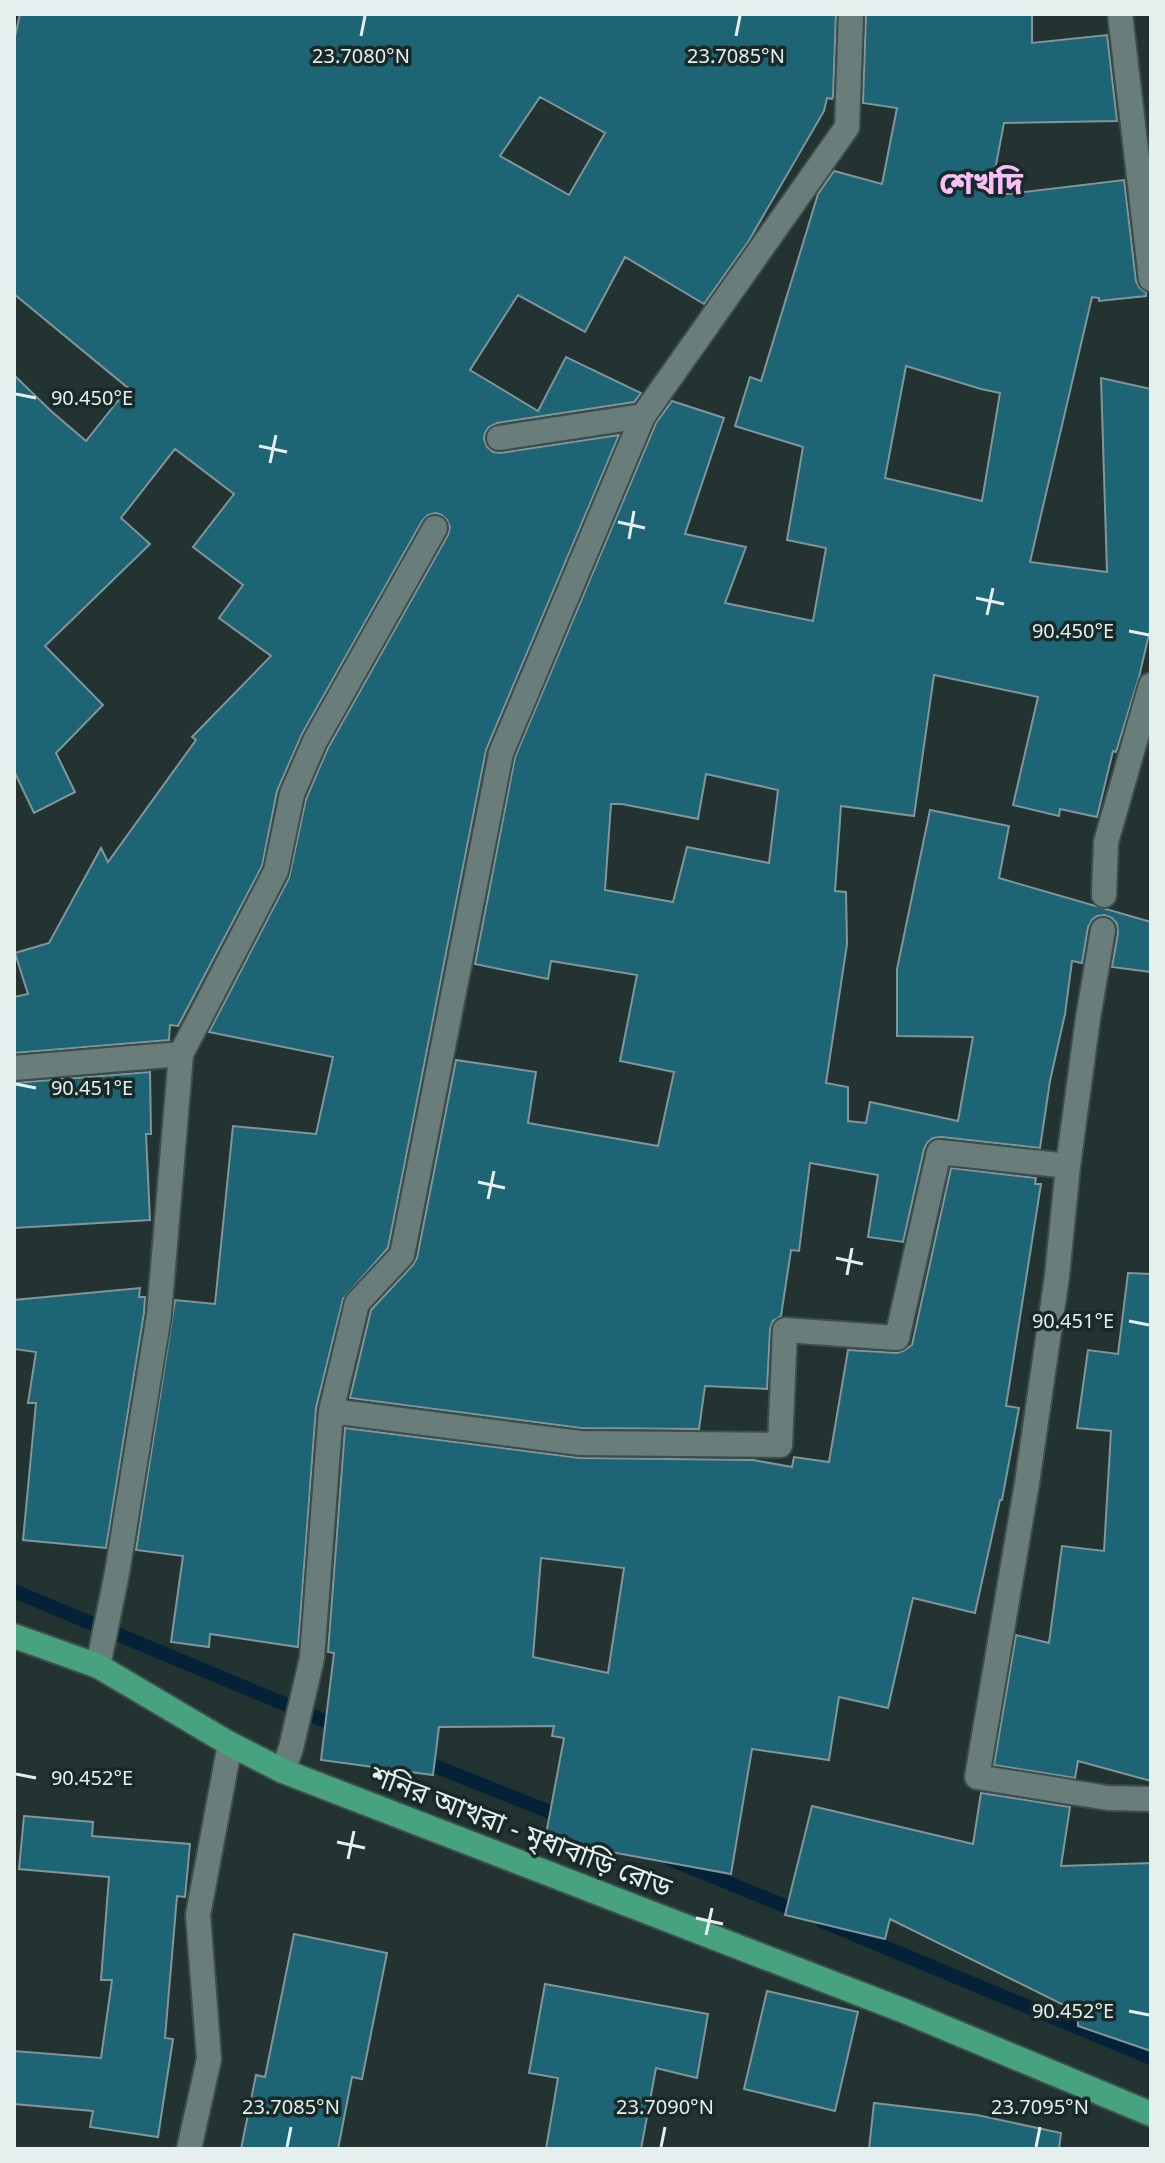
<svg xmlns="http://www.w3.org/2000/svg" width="1165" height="2163" font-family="'Noto Sans','Noto Sans Bengali',sans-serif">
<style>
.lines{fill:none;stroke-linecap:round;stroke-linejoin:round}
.stream{stroke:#032237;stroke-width:14}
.building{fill:#1d6474;stroke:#82959a;stroke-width:2;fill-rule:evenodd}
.minor-casing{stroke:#3e4e4c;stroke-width:28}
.major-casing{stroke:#3e4e4c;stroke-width:28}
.minor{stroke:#697d7a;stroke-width:24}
.major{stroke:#47a37f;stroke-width:24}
.ticks{fill:none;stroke:#e4efee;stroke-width:3}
.labels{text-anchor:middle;stroke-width:7;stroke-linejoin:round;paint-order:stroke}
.street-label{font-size:28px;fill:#e4efee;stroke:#182927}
.quarter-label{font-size:32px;font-weight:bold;fill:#f9bff9;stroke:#182927}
.ticks-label{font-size:20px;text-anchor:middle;fill:#e4efee;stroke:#182927;stroke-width:7;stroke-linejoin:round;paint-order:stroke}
</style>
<rect width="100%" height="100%" fill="#223331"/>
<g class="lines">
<path class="stream" d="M 14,1591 L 342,1728
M 417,1759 L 565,1818
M 670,1859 L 802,1913
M 822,1921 L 1151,2058"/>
</g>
<path class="building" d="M 20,14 L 836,14 L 833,96 L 832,99 L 827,98 L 824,111 L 748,242 L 704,304 L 625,257 L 585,332 L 518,295 L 470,370 L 538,411 L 566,357 L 641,393 L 634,402 L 497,423 L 489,427 L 485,433 L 484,439 L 487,447 L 493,452 L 500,453 L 619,435 L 486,750 L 388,1248 L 343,1299 L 316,1408 L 298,1647 L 210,1634 L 209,1647 L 171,1642 L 183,1556 L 136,1550 L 175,1300 L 215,1304 L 233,1126 L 316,1134 L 333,1057 L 209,1032 L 289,878 L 306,799 L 328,748 L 448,535 L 450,527 L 447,520 L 442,515 L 436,513 L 428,515 L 422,521 L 302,734 L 277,791 L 262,866 L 178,1026 L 170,1025 L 169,1040 L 14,1053 L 14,997 L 28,994 L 15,953 L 49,943 L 101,848 L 108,862 L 196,740 L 192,737 L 271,656 L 219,618 L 243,585 L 193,547 L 234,494 L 175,449 L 121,518 L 150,544 L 45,646 L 103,705 L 56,753 L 75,792 L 34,813 L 14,771 L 14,375 L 51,411 L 86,441 L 128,388 L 14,294 L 14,41 ZM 540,97 L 605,133 L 569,195 L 500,156 Z
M 866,14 L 1032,14 L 1032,43 L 1107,35 L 1117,121 L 1004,123 L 990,196 L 1124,180 L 1136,281 L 1139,287 L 1146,293 L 1146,296 L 1099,301 L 1099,298 L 1092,297 L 1030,562 L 1107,572 L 1101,378 L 1151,389 L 1151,626 L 1139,677 L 1116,752 L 1113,751 L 1097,817 L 1060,809 L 1059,816 L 1013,805 L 1038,697 L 934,675 L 914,816 L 841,806 L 835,891 L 846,892 L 847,944 L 826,1083 L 848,1087 L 848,1121 L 866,1123 L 870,1102 L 958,1121 L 973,1037 L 897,1036 L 897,969 L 930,810 L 1009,826 L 999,878 L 1151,922 L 1151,972 L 1112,967 L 1118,933 L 1117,924 L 1112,918 L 1105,915 L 1097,916 L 1092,920 L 1088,927 L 1082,963 L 1072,961 L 1065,1014 L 1050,1081 L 1040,1148 L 941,1137 L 933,1138 L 927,1143 L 924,1149 L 903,1242 L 868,1237 L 878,1175 L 810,1163 L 799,1251 L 791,1250 L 781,1316 L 773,1321 L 770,1329 L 767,1389 L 705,1386 L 699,1429 L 581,1428 L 350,1398 L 371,1310 L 413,1265 L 417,1258 L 456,1060 L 536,1072 L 528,1123 L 658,1146 L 674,1072 L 620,1061 L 637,975 L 551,961 L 548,979 L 475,964 L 515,757 L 656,423 L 672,401 L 724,418 L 685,534 L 746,547 L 725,603 L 813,621 L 826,548 L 787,540 L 803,447 L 735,426 L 750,377 L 761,381 L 818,194 L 834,171 L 882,184 L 897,108 L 863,103 ZM 906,366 L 981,389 L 1000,393 L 982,501 L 885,478 ZM 706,774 L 778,790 L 769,863 L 687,847 L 673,902 L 605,890 L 611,804 L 622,804 L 698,819 Z
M 150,1072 L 151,1134 L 146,1134 L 150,1220 L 14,1228 L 14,1083 Z
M 951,1168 L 1036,1178 L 1035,1184 L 1041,1184 L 1006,1406 L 1019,1408 L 1002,1500 L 1000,1500 L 975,1613 L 913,1598 L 888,1708 L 839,1697 L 829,1760 L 752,1749 L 731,1874 L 545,1840 L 564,1738 L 552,1736 L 554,1726 L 439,1727 L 433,1775 L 321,1760 L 334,1653 L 328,1652 L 345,1428 L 580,1458 L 753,1460 L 792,1467 L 794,1457 L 829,1462 L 848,1350 L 897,1353 L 903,1351 L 912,1345 ZM 541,1558 L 624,1568 L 608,1673 L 533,1657 Z
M 1128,1273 L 1151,1274 L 1151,1781 L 1078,1761 L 1075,1778 L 994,1765 L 1016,1635 L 1049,1643 L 1062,1546 L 1104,1551 L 1111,1431 L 1077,1428 L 1088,1350 L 1118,1354 Z
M 140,1288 L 139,1297 L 145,1297 L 144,1313 L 106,1548 L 23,1540 L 36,1403 L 28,1403 L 36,1352 L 14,1349 L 14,1300 Z
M 981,1793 L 1070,1807 L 1061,1866 L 1151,1863 L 1151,2051 L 1078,2026 L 1078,2012 L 890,1919 L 885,1939 L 785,1915 L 812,1806 L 973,1844 Z
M 24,1816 L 93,1822 L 92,1836 L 190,1844 L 185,1897 L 177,1896 L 165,2038 L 173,2039 L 158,2137 L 90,2127 L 93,2111 L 14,2104 L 14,2051 L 101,2058 L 112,1980 L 101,1980 L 109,1877 L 19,1869 Z
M 294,1934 L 387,1953 L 362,2079 L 352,2077 L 338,2149 L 241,2149 L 256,2075 L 265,2077 Z
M 545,1984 L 708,2014 L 697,2078 L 656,2068 L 641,2149 L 546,2149 L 558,2078 L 529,2073 Z
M 767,1991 L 858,2012 L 835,2111 L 744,2089 Z
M 874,2103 L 977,2115 L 1061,2133 L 1059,2149 L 869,2149 Z"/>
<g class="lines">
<defs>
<path id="minor" d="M 1120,14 L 1151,279
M 499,438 L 643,416
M 1104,895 L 1106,842 L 1151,685
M 1103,930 L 1088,1018 L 1068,1166 L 1057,1276 L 1027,1483 L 977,1777 L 1108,1798 L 1151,1799
M 14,1068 L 181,1054
M 331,1411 L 580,1443 L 780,1445 L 785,1330 L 897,1338 L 939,1152 L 1068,1166
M 98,1666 L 117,1573 L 159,1315 L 181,1054 L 276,871 L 292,794 L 315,741 L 435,528
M 283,1771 L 291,1748 L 312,1658 L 331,1411 L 357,1303 L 402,1255 L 501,753 L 643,416 L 847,127 L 851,14
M 189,2149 L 209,2059 L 198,1915 L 230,1744"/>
<path id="major" d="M 14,1636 L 98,1666 L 230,1744 L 283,1771 L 907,2012 L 1151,2114"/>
</defs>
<use href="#minor" class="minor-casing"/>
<use href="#major" class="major-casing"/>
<use href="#minor" class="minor"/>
<use href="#major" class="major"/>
</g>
<path class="ticks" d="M 361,36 L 365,16M 736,36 L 740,16M 16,394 L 36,398M 259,446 L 287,452M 270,463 L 276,435M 618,522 L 645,528M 629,539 L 634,511M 976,598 L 1004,604M 987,615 L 993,588M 1129,631 L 1149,635M 16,1084 L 36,1088M 478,1182 L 505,1188M 488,1199 L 494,1171M 836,1258 L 863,1264M 847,1275 L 852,1248M 1129,1321 L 1149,1325M 16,1774 L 36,1778M 337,1842 L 365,1848M 348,1859 L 354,1831M 696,1918 L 723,1924M 706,1935 L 712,1908M 1129,2011 L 1149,2015M 287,2147 L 291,2127M 661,2147 L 665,2127M 1036,2147 L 1040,2127"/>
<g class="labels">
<g class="street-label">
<text transform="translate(521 1831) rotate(21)" y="10">শনির আখরা - মৃধাবাড়ি রোড</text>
</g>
<g class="quarter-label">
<text x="981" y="194">শেখদি</text>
</g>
</g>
<g class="ticks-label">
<text x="361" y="63">23.7080°N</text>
<text x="736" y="63">23.7085°N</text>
<text x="92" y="405">90.450°E</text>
<text x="1073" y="638">90.450°E</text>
<text x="92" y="1095">90.451°E</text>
<text x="1073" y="1328">90.451°E</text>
<text x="92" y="1785">90.452°E</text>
<text x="1073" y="2018">90.452°E</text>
<text x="291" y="2114">23.7085°N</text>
<text x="665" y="2114">23.7090°N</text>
<text x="1040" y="2114">23.7095°N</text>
</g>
<rect width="1165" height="2163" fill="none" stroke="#e4efee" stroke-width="32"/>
</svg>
